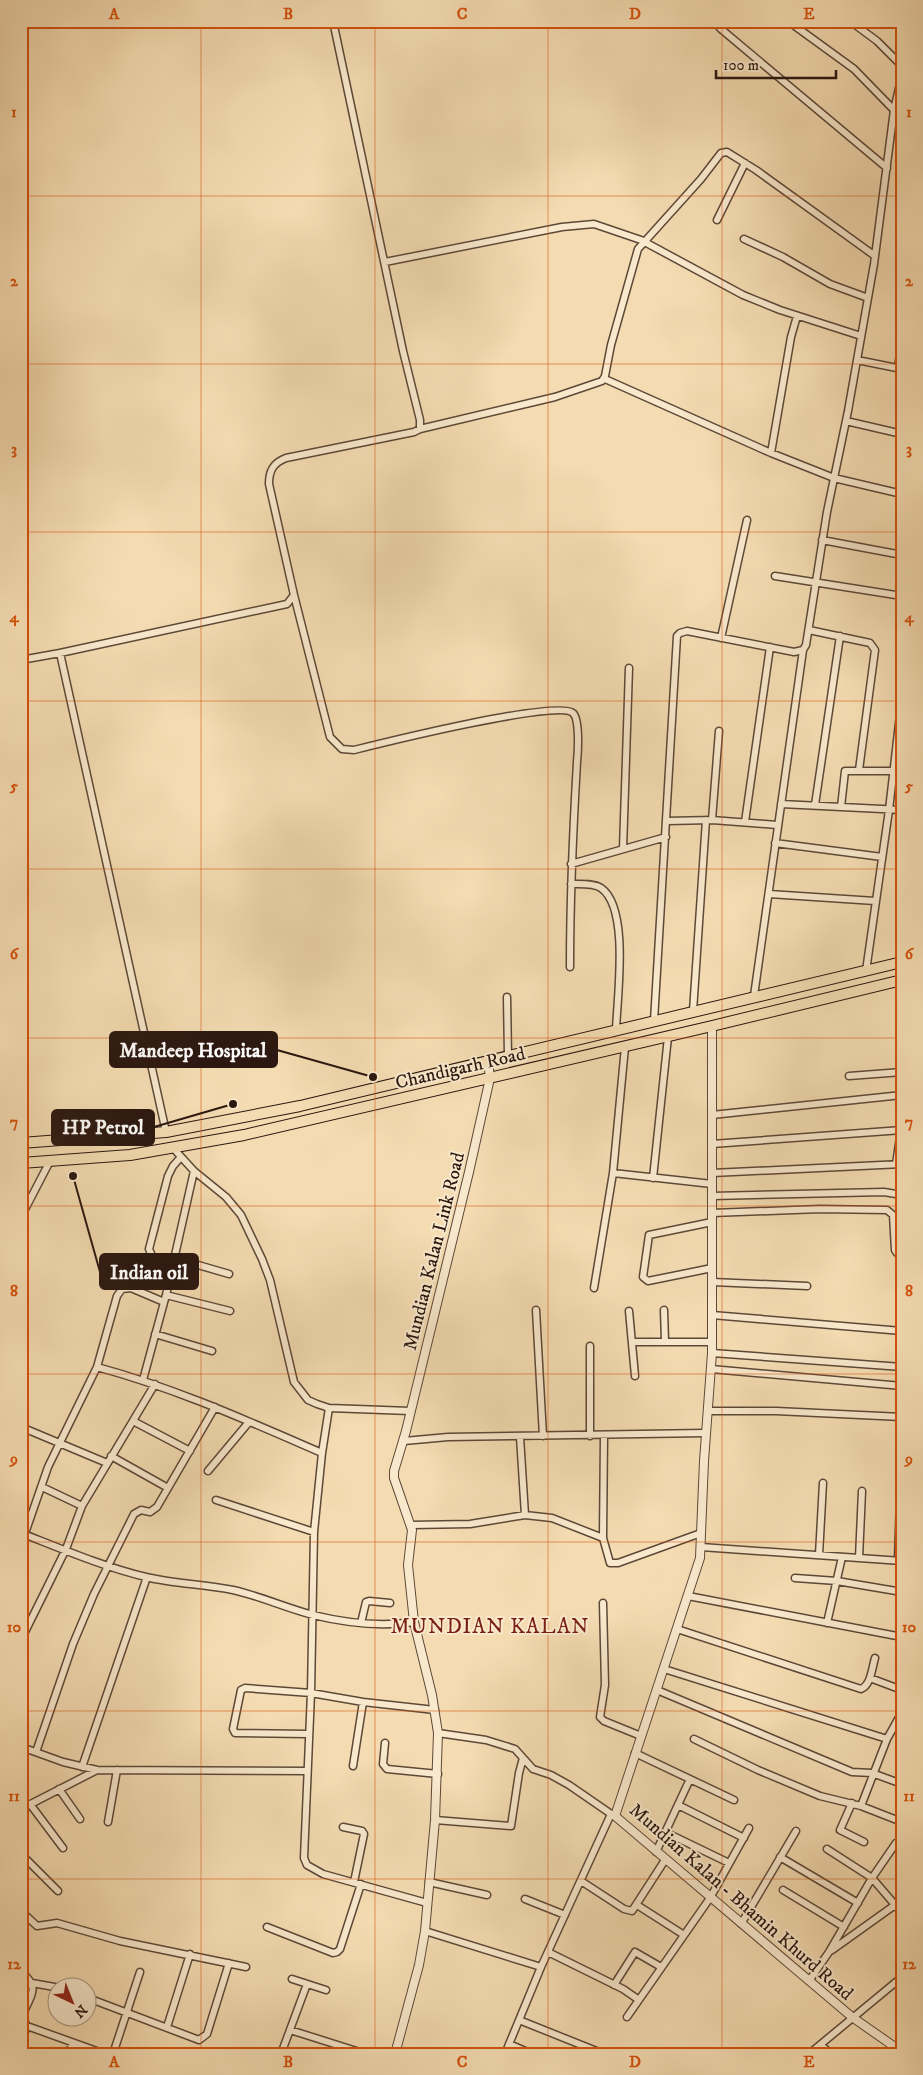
<svg xmlns="http://www.w3.org/2000/svg" width="923" height="2075" font-family="'IM FELL DW Pica',serif">
<style>
.lines{fill:none;stroke-linecap:round;stroke-linejoin:round}
.minor-casing{stroke:#5d4838;stroke-width:9}
.tertiary-casing{stroke:#5d4838;stroke-width:10}
.primary-casing{stroke:#2b1710;stroke-width:12}
.minor{stroke:#f8e8cc;stroke-width:6}
.tertiary{stroke:#f8e8cc;stroke-width:8}
.primary{stroke:#f4dbb1;stroke-width:10}
.grid{fill:none;stroke:#d5520c;stroke-width:1;stroke-opacity:0.55}
.labels{text-anchor:middle;stroke-width:4;stroke-linejoin:round;paint-order:stroke}
.street-label{font-size:19px;fill:#2b1710;stroke:#f8e8cc}
.quarter-label{font-size:21px;letter-spacing:1px;fill:#7a1f14;stroke:#f8e8cc}
.leader{fill:none;stroke:#2b1710;stroke-width:2}
.callout-dot{fill:#2b1710;stroke:#f8e8cc;stroke-width:2}
.callout{fill:#2b1710;stroke:#2b1710;stroke-width:2}
.callout-label{font-size:20px;text-anchor:middle;font-weight:bold;fill:#fff}
.neatline{fill:none;stroke:#d5520c;stroke-width:2}
.grid-label{font-size:16px;text-anchor:middle;font-weight:bold;fill:#d5520c}
</style>
<rect width="100%" height="100%" fill="#f4dbb1"/>
<filter id="stains"><feTurbulence type="fractalNoise" baseFrequency=".004" numOctaves="4"/><feColorMatrix values="0 0 0 0 .2 0 0 0 0 .09 0 0 0 0 .02 0 0 0 .5 -.17"/></filter>
<radialGradient id="worn" r=".72"><stop offset=".6" stop-color="#630" stop-opacity="0"/><stop offset="1" stop-color="#630" stop-opacity=".3"/></radialGradient>
<g class="lines">
<defs>
<path id="minor" d="M 714,21 L 721,29 L 887,168
M 788,21 L 854,69 L 894,110
M 850,21 L 877,41 L 902,66
M 717,220 L 745,163
M 744,239 L 783,257 L 830,284 L 868,298
M 385,262 L 562,227 L 594,224 L 641,240 L 743,295 L 780,310 L 861,336
M 857,360 L 902,369
M 898,368 L 902,340
M 605,379 L 771,453 L 834,478 L 902,494
M 846,421 L 902,434
M 420,429 L 555,397 L 602,381 L 605,376 L 611,345 L 638,249 L 701,179 L 721,153 L 727,152 L 756,170 L 875,256
M 771,453 L 791,337 L 797,316
M 822,540 L 902,555
M 775,576 L 902,596
M 294,595 L 330,737 L 342,749 L 354,750 C 382,743 559,699 573,713 C 580,720 578,752 577,762 C 573,830 570,898 570,967
M 809,630 L 870,643 L 875,650 L 859,770
M 721,638 L 747,520
M 60,653 L 166,1132
M 21,660 L 60,653 L 287,604 L 294,595 L 269,484 C 269,471 273,463 286,458 L 414,432 L 420,429 L 420,420 L 403,351 L 333,21
M 781,804 L 902,810
M 815,805 L 840,636
M 841,807 L 845,771 L 894,771 L 902,768
M 712,820 L 719,731
M 667,821 L 712,820 L 777,825
M 745,822 L 770,647
M 775,843 L 882,857
M 623,849 L 629,668
M 571,864 L 666,837
M 571,884 C 579,884 594,883 601,888 C 630,908 617,998 616,1030
M 769,894 L 875,901
M 866,971 L 889,810 L 902,697
M 754,996 L 803,650
M 507,997 L 508,1056
M 693,1011 L 706,820
M 654,1021 L 677,636 L 680,633 L 687,631 L 794,652 L 803,650 L 806,645 L 827,512 L 848,411 L 874,264 L 894,110 L 902,75
M 849,1076 L 902,1072
M 712,1115 L 902,1095
M 712,1144 L 902,1130
M 174,1149 L 194,1171 L 226,1197 L 241,1215 L 262,1259 L 270,1280 L 294,1382 L 308,1400 L 317,1404 L 329,1408
M 896,1164 L 902,1124
M 613,1173 L 712,1184
M 712,1173 L 902,1164
M 653,1178 L 668,1037
M 712,1196 L 884,1192 L 902,1195
M 712,1213 L 820,1209 L 887,1210 L 893,1215 L 895,1250 L 897,1253 L 902,1254
M 21,1217 L 50,1161
M 174,1258 L 229,1274
M 173,1265 L 153,1258 L 149,1249 L 168,1176 L 173,1166 L 181,1157
M 712,1268 L 648,1281 L 643,1277 L 649,1235 L 712,1222
M 712,1282 L 807,1286
M 594,1288 L 613,1173 L 625,1047
M 166,1295 L 230,1311
M 536,1310 L 543,1436
M 664,1310 L 665,1342
M 629,1311 L 635,1376
M 712,1315 L 902,1331
M 155,1334 L 212,1351
M 632,1342 L 712,1342
M 590,1346 L 590,1436
M 712,1353 L 902,1367
M 97,1367 C 175,1388 248,1421 322,1453
M 711,1369 L 902,1386
M 143,1380 L 166,1295 L 194,1171
M 410,1411 L 329,1408 L 322,1453 L 314,1532 L 311,1693 L 304,1858 L 307,1865 L 323,1874 L 427,1903
M 708,1411 L 776,1411 L 902,1417
M 133,1421 L 190,1451
M 21,1427 L 107,1463
M 604,1436 L 603,1538 L 610,1563 L 618,1563 L 701,1533
M 520,1437 L 525,1515
M 404,1441 L 448,1437 L 706,1433
M 111,1456 L 168,1488
M 208,1471 L 249,1422
M 42,1487 L 82,1506
M 216,1500 L 314,1532
M 411,1525 L 470,1524 L 525,1515 L 552,1518 L 603,1538
M 21,1533 C 62,1549 104,1567 146,1577 C 175,1584 204,1584 233,1590 C 260,1596 286,1608 313,1615 C 346,1623 380,1627 414,1622
M 21,1545 L 48,1467 L 97,1367 L 117,1296 L 122,1289 L 131,1288 L 164,1302
M 701,1547 L 902,1561
M 819,1555 L 823,1483
M 859,1558 L 862,1491
M 898,1560 L 900,1499 L 902,1495
M 795,1578 L 837,1581 L 902,1592
M 688,1596 L 902,1637
M 603,1603 L 605,1685 L 600,1717 L 604,1721 L 641,1736
M 361,1623 L 366,1602 L 369,1601 L 390,1603
M 827,1623 L 842,1557
M 677,1629 L 861,1689 C 871,1685 872,1668 875,1658
M 899,1637 L 902,1620
M 21,1640 L 66,1549 L 82,1506 L 155,1384
M 664,1669 L 887,1739 L 902,1712
M 870,1678 L 902,1690
M 657,1690 L 852,1772 L 872,1773 L 902,1784
M 438,1733 L 486,1740 L 515,1749 L 533,1769 L 551,1775 L 569,1785 L 614,1816
M 308,1734 L 235,1733 L 233,1729 L 241,1690 L 245,1688 L 311,1693 L 363,1702 L 435,1710
M 694,1739 L 758,1770 L 820,1796 L 861,1806 L 902,1822
M 385,1743 L 383,1764 L 387,1769 L 438,1774
M 36,1752 L 73,1644 L 94,1594 L 134,1514 L 141,1510 L 150,1512 L 157,1507 L 215,1407
M 635,1753 L 734,1800
M 21,1755 L 23,1752 L 27,1749 L 63,1762 L 97,1770
M 353,1766 L 363,1702
M 82,1767 L 147,1577
M 59,1789 L 80,1819
M 852,1803 L 840,1830 L 864,1842
M 30,1804 L 63,1848
M 678,1805 L 744,1838
M 861,1806 L 887,1739
M 21,1809 L 97,1770 L 307,1771
M 435,1820 L 511,1826 L 519,1773 L 523,1758
M 108,1822 L 117,1770
M 343,1827 L 362,1831 L 364,1834 L 354,1882
M 665,1832 L 729,1863
M 827,1849 L 872,1878 L 896,1843
M 656,1852 L 690,1779
M 21,1854 L 58,1891
M 780,1857 L 858,1903
M 581,1881 L 624,1909 L 632,1911 L 665,1860
M 429,1882 L 487,1895
M 783,1890 L 844,1927
M 525,1899 L 565,1915
M 637,1905 L 684,1935
M 21,1911 L 37,1926 L 57,1923 L 120,1941 L 246,1967
M 741,1924 L 796,1831
M 267,1927 L 333,1953 L 337,1952 L 340,1949 L 361,1884
M 425,1931 L 541,1967 L 611,1814
M 832,1950 L 902,1900
M 548,1952 L 623,1989 L 639,2000
M 21,1971 C 43,1991 28,1996 22,2018 L 27,2026 L 105,2054
M 292,1979 L 326,1990
M 809,1981 L 829,1952 L 872,1878 L 902,1913
M 32,1983 L 60,1988
M 614,1985 L 635,1952 L 661,1967
M 88,1998 L 199,2040 L 207,2034 L 229,1963
M 627,2017 L 710,1898 L 749,1828
M 519,2020 L 604,2054
M 167,2027 L 190,1954
M 290,2030 L 366,2054
M 21,2043 L 27,2026
M 509,2044 L 532,2054
M 820,2045 L 832,2054
M 68,2054 L 73,2043
M 113,2054 L 140,1972
M 281,2054 L 307,1984
M 505,2054 L 541,1967
M 809,2054 L 902,1977"/>
<path id="tertiary" d="M 712,1026 L 712,1353 L 704,1461 L 700,1558 L 615,1816 L 852,2017 L 902,2052
M 395,2054 L 419,1965 L 425,1931 L 435,1820 L 438,1733 L 432,1695 L 414,1622 L 408,1565 L 412,1530 L 394,1478 L 394,1471 L 406,1431 L 469,1172 L 490,1078 L 488,1061"/>
<path id="primary" d="M 21,1143 L 166,1132 L 300,1106 L 902,962
M 21,1163 L 130,1155 L 244,1135 L 712,1026 L 902,980"/>
</defs>
<use href="#minor" class="minor-casing"/>
<use href="#tertiary" class="tertiary-casing"/>
<use href="#primary" class="primary-casing"/>
<use href="#minor" class="minor"/>
<use href="#tertiary" class="tertiary"/>
<use href="#primary" class="primary"/>
</g>
<path class="grid" d="M 201,21 L 201,2054M 375,21 L 375,2054M 548,21 L 548,2054M 722,21 L 722,2054M 21,196 L 902,196M 21,364 L 902,364M 21,532 L 902,532M 21,701 L 902,701M 21,869 L 902,869M 21,1038 L 902,1038M 21,1206 L 902,1206M 21,1374 L 902,1374M 21,1542 L 902,1542M 21,1711 L 902,1711M 21,1879 L 902,1879"/>
<g class="labels">
<g class="street-label">
<text transform="translate(460 1067) rotate(-13)" y="7">Chandigarh Road</text>
<text transform="translate(433 1251) rotate(-76)" y="7">Mundian Kalan Link Road</text>
<text transform="translate(742 1901) rotate(41)" y="7">Mundian Kalan - Bhamin Khurd Road</text>
</g>
<g class="quarter-label">
<text x="490" y="1633">MUNDIAN KALAN</text>
</g>
</g>
<path class="leader" d="M373 1077L277 1050M233 1104L154 1127M73 1176L100 1272"/>
<g class="callout-dot">
<circle cx="373" cy="1077" r="5"/>
<circle cx="233" cy="1104" r="5"/>
<circle cx="73" cy="1176" r="5"/>
</g>
<g class="callout">
<rect x="110" y="1032" width="167" height="35" rx="5"/>
<rect x="52" y="1110" width="102" height="35" rx="5"/>
<rect x="100" y="1254" width="98" height="35" rx="5"/>
</g>
<g class="callout-label">
<text x="193" y="1057">Mandeep Hospital</text>
<text x="103" y="1134">HP Petrol</text>
<text x="149" y="1279">Indian oil</text>
</g>
<rect width="923" height="2075" fill="none" stroke="#f4dbb1" stroke-width="55"/>
<g transform="translate(72 2002) rotate(137)"><circle r="24" fill="#f8e8cc" stroke="#a69481"/>
<path d="M0-4L9 19L0 12L-9 19Z" fill="#8f2418"/>
<text y="-8" font-size="14" font-weight="bold" text-anchor="middle" fill="#2b1710">N</text>
</g>
<path d="M716 70v8h120v-8" fill="none" stroke="#2b1710" stroke-width="2.5"/>
<text x="723" y="70" font-size="15" fill="#2b1710" stroke="#f8e8cc" stroke-width="4" paint-order="stroke">100 m</text>
<rect x="28" y="28" width="868" height="2020" class="neatline"/>
<g class="grid-label">
<text x="114" y="19">A</text>
<text x="288" y="19">B</text>
<text x="462" y="19">C</text>
<text x="635" y="19">D</text>
<text x="809" y="19">E</text>
<text x="14" y="117">1</text>
<text x="909" y="117">1</text>
<text x="14" y="286">2</text>
<text x="909" y="286">2</text>
<text x="14" y="454">3</text>
<text x="909" y="454">3</text>
<text x="14" y="622">4</text>
<text x="909" y="622">4</text>
<text x="14" y="791">5</text>
<text x="909" y="791">5</text>
<text x="14" y="959">6</text>
<text x="909" y="959">6</text>
<text x="14" y="1127">7</text>
<text x="909" y="1127">7</text>
<text x="14" y="1296">8</text>
<text x="909" y="1296">8</text>
<text x="14" y="1464">9</text>
<text x="909" y="1464">9</text>
<text x="14" y="1632">10</text>
<text x="909" y="1632">10</text>
<text x="14" y="1801">11</text>
<text x="909" y="1801">11</text>
<text x="14" y="1969">12</text>
<text x="909" y="1969">12</text>
<text x="114" y="2067">A</text>
<text x="288" y="2067">B</text>
<text x="462" y="2067">C</text>
<text x="635" y="2067">D</text>
<text x="809" y="2067">E</text>
</g>
<rect width="100%" height="100%" filter="url(#stains)"/>
<rect width="100%" height="100%" fill="url(#worn)"/>
</svg>
